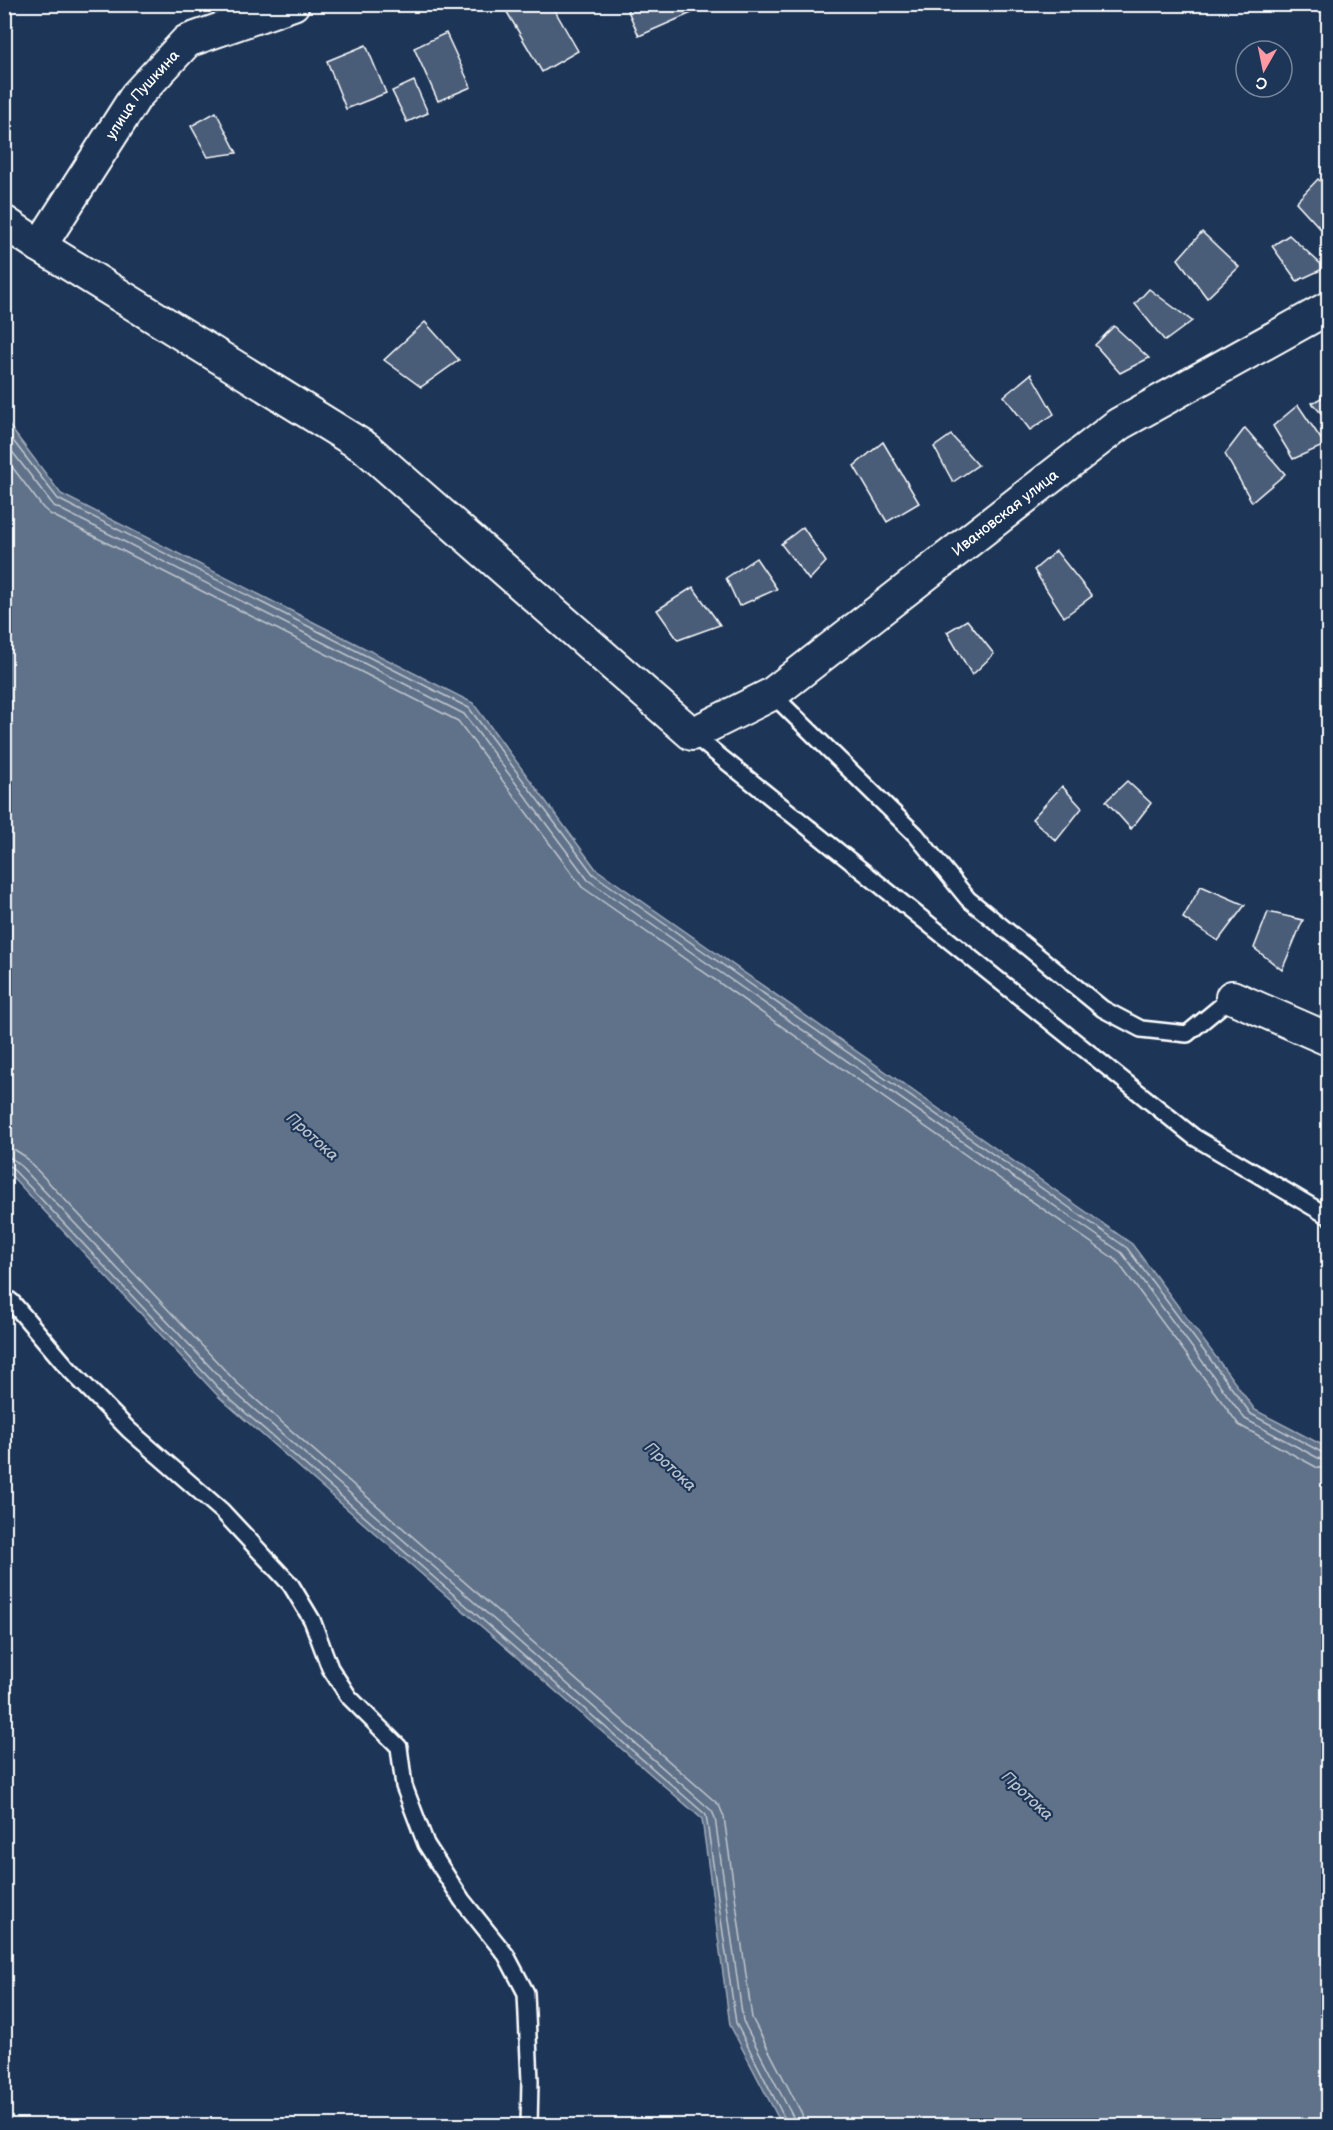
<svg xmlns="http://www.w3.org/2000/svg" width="1333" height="2130" font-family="'Balsamiq Sans',sans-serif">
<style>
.water{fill:#617289;stroke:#a0aab8;stroke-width:1.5}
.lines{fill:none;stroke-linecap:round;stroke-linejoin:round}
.shore{stroke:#c0c7d0;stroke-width:1.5}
.building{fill:#4a5d79;stroke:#fff;stroke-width:1.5}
.lane-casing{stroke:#fff;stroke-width:20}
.street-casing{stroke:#fff;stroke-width:36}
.lane{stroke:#1d3557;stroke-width:15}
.street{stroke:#1d3557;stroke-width:32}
.labels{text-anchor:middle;stroke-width:4.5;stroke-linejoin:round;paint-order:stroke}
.street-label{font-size:15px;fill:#fff;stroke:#1d3557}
.water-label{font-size:16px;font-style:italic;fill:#b8c0ca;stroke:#1d3557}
</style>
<rect width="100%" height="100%" fill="#1d3557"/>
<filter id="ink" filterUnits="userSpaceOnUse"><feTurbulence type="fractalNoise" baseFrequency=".0167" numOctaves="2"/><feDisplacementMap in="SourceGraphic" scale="12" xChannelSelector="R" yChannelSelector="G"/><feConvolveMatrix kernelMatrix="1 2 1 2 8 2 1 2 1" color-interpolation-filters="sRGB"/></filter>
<g filter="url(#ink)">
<path class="water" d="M 4,419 L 61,494 L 473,703 L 596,869 L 1132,1244 L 1255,1410 L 1328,1448 L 1328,2125 L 782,2125 L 730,2025 L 702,1819 L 220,1398 L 5,1169 Z"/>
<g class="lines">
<path class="shore" d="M 4,429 L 58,499 L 469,708 L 593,874 L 1127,1248 L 1251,1414 L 1323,1453 L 1328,1453
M 4,441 L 54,506 L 464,714 L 588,880 L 1122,1253 L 1245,1419 L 1320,1459 L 1328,1461
M 4,456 L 43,508 L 50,514 L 458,721 L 582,887 L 1116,1260 L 1239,1425 L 1316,1467 L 1328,1470
M 4,1148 L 15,1150 L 23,1155 L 236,1382 L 719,1805 L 724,1817 L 752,2018 L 802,2114 L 804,2126
M 4,1157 L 11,1158 L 17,1162 L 230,1388 L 712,1811 L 715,1818 L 743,2021 L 793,2117 L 795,2126
M 4,1165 L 11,1167 L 224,1394 L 706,1815 L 736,2023 L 786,2121 L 787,2126"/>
</g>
<path class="building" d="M 510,4 L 551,4 L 578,51 L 542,72 L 504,7 Z
M 625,4 L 693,4 L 696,11 L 639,36 Z
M 446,33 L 471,87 L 438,101 L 414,48 Z
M 366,45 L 386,93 L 346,109 L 327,61 Z
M 414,81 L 428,113 L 407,122 L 392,91 Z
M 216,112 L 237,153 L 208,157 L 191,126 Z
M 1318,179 L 1328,188 L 1328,237 L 1296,202 Z
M 1202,232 L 1239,267 L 1207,298 L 1178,259 Z
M 1289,235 L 1325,268 L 1297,281 L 1272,246 Z
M 1149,289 L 1192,321 L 1165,341 L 1135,304 Z
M 425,322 L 459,360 L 421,387 L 384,360 Z
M 1114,326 L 1149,358 L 1120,373 L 1095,345 Z
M 1031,374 L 1054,414 L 1030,430 L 1004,396 Z
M 1328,394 L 1328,421 L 1312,403 Z
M 1298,405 L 1325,445 L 1293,459 L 1273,426 Z
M 1245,428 L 1285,474 L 1252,502 L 1225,454 Z
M 951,435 L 978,465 L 953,482 L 934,447 Z
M 883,442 L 919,503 L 887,522 L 854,466 Z
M 803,527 L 826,562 L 809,580 L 781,544 Z
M 1056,551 L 1092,596 L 1064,617 L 1034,570 Z
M 756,558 L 777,589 L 739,606 L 726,578 Z
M 693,587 L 720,625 L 678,640 L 657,610 Z
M 967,620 L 994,654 L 972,675 L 947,632 Z
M 1127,781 L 1151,803 L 1131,829 L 1106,801 Z
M 1062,786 L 1082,808 L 1056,841 L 1032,819 Z
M 1201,886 L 1245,905 L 1218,941 L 1183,918 Z
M 1268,912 L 1303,920 L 1282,970 L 1254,948 Z"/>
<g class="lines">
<defs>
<path id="lane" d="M 772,694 L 916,835 L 968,899 L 1103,1009 L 1141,1029 L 1187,1034 L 1232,997
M 692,734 L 1194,1137 L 1328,1216
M 4,1296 L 12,1302 L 68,1368 L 129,1430 L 222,1511 L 291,1585 L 312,1620 L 330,1668 L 349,1697 L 399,1747 L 404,1786 L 426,1844 L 462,1900 L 506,1955 L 526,1993 L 530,2081 L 529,2126"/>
<g id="street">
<path id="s1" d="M 4,222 L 40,246 L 366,448 L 692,734 L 772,694 L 1119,424 L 1328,308"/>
<path id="s2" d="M 40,246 L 136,96 L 187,41 L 293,4"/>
<path d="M 1232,997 L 1328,1039"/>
</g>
</defs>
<use href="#lane" class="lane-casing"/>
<use href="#street" class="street-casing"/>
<use href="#lane" class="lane"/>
<use href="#street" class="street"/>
</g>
</g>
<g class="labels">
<g class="street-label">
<text dy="5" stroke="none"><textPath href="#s2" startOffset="183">улица Пушкина</textPath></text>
<text dy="5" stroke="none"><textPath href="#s1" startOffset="1245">Ивановская улица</textPath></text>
</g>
<g class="water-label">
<text transform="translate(313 1136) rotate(42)" y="6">Протока</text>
<text transform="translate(671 1466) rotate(43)" y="6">Протока</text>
<text transform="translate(1028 1795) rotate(43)" y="6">Протока</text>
</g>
</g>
<rect width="1333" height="2130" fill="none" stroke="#1d3557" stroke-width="24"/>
<rect x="12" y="12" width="1309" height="2106" fill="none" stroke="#fff" stroke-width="2" filter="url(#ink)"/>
<g transform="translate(1264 69) rotate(189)"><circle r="28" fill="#1d3557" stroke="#77869a" stroke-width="1.5"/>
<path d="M0-4.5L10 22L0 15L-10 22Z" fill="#ff9aa2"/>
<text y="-9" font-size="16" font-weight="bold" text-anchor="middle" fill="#ffffff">С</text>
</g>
</svg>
